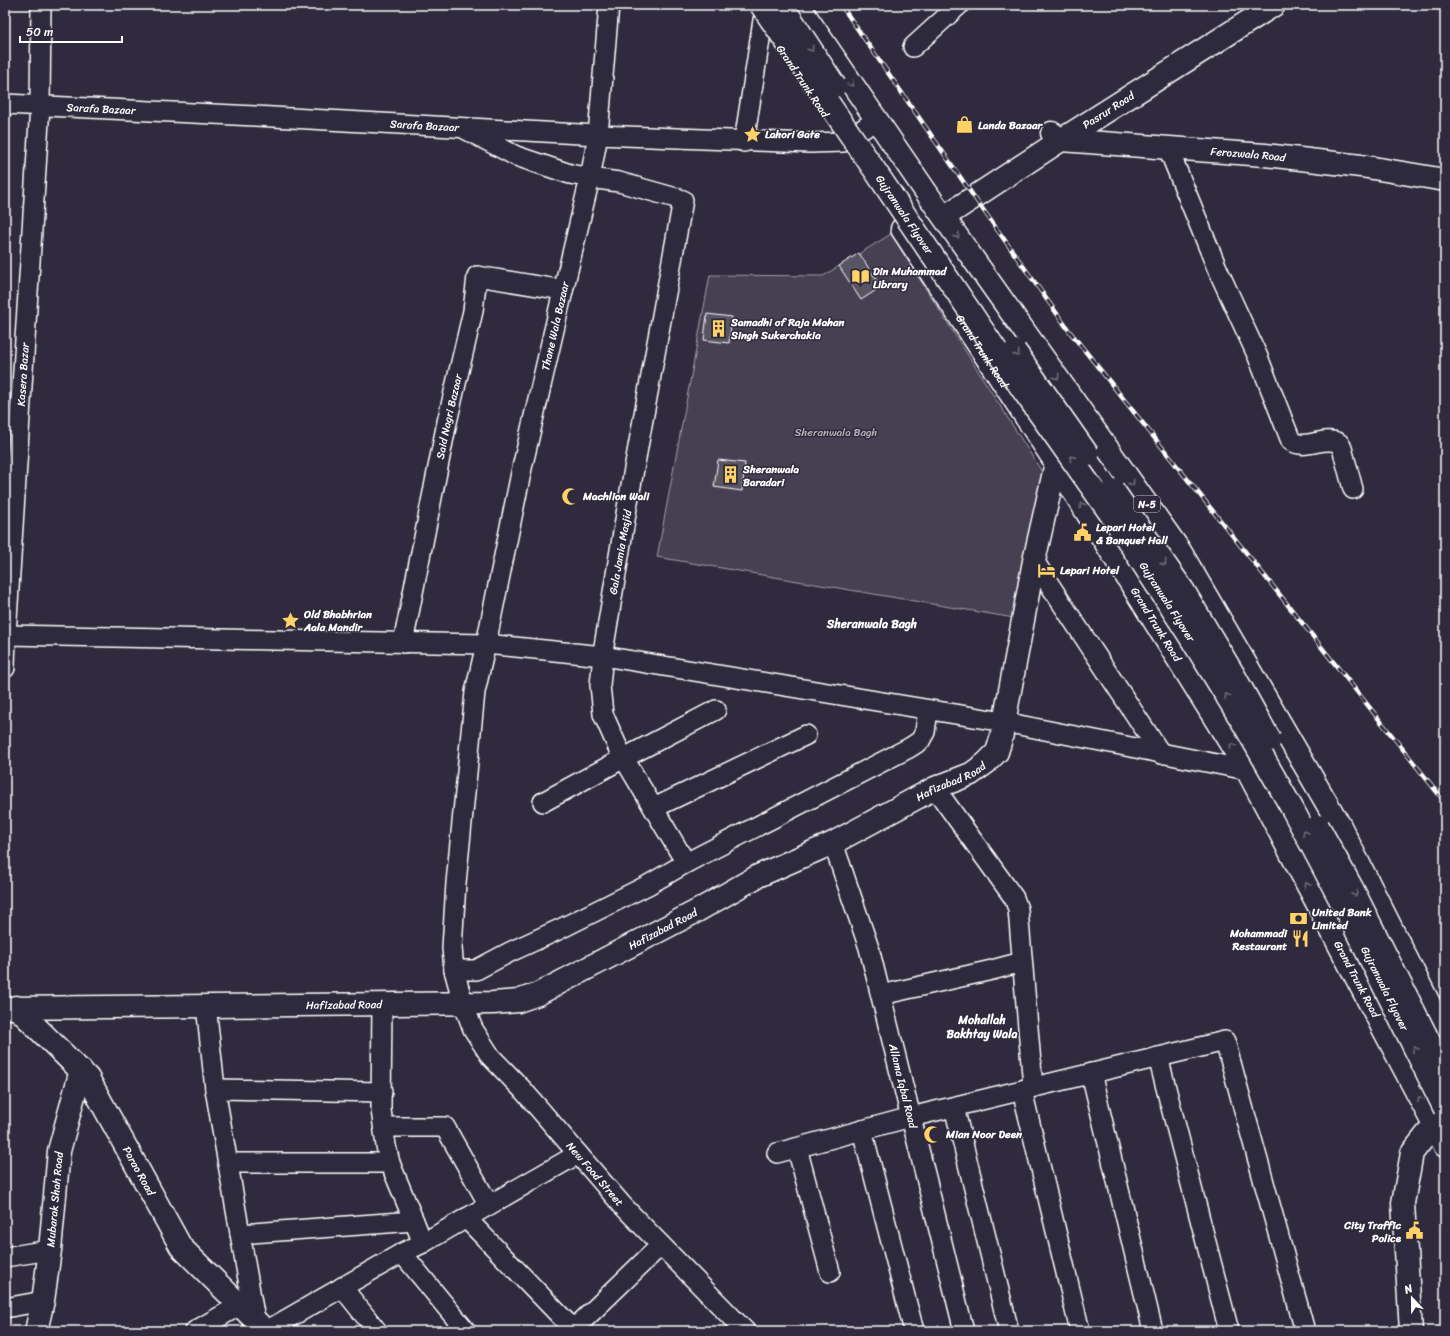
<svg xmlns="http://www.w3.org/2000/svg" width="1450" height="1336" font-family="Sriracha,sans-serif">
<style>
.green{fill:#464152;stroke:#a2a0a8}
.building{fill:#595564;stroke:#fff}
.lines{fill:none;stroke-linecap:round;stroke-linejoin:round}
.minor-casing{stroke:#fff;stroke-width:22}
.major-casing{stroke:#fff;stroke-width:25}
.highway-casing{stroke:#fff;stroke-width:25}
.minor{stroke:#2f2a3d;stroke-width:19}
.major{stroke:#2f2a3d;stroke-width:22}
.highway{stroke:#2f2a3d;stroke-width:22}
.rail-casing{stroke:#fff;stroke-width:4.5}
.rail{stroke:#2f2a3d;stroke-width:3;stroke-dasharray:9;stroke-linecap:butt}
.major-bridge-casing{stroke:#fff;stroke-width:25;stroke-linecap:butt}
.major-bridge{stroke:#2f2a3d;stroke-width:22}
.oneway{stroke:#6d6a77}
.labels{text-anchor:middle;stroke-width:3;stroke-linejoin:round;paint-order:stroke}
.shield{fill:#2f2a3d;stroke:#c1bfc5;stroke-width:1}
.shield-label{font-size:10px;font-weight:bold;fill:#fff}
.street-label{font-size:11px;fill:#fff;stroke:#2f2a3d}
.poi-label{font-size:11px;font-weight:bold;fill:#fff;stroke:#2f2a3d;text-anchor:start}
.park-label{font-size:11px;fill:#b5b3ba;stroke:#2f2a3d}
.neighbourhood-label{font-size:12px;font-weight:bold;fill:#fff;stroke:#2f2a3d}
</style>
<rect width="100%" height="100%" fill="#2f2a3d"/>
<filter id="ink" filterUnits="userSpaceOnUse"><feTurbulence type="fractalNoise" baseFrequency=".025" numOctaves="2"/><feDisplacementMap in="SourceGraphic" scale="8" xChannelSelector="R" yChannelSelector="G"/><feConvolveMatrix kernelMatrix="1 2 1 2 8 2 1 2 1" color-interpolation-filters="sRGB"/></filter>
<g filter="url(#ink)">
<path class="green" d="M 891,234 L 1044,475 L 1014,618 L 657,557 L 710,275 L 823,276 Z"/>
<path class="building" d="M 859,253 L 881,287 L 861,300 L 839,266 Z
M 707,314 L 732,317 L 729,343 L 704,340 Z
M 718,460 L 745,463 L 742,491 L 714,487 Z"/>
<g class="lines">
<defs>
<g id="minor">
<path id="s1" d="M 609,5 L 598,135 L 590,178 L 560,304 L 522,468 L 486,644 L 475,692 L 456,883 L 452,948 L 454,970 L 463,1003 L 473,1029 L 491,1057 L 522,1089 L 623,1206 L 745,1331"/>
<path d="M 913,47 L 959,5"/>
<path id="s2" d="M 5,104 L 255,116 L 598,135 L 810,143 L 844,142 L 876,120"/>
<path d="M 463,128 L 516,156 L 570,174 L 590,178 L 619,182 L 683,200 L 628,502 L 604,646 L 600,685 L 603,714 L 619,750 L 686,863"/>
<path d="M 744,142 L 763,20"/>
<path d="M 1168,148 L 1217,268 L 1258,357 L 1291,441 C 1307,451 1323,435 1339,443 L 1342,448 L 1353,489"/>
<path d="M 1034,561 L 1161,754"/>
<path d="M 5,635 L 486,644 L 603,656 L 1004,722 L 1247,770"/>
<path id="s3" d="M 403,643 L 447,422 L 473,311 L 477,276 L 563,290"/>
<path id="s4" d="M 5,668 L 6,635 L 40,106 L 41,5"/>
<path d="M 935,788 L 1014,898 L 1018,909 L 1033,1087"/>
<path d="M 543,802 L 624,758 L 716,710"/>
<path d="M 654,808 L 806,735"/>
<path id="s5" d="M 833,843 L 869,948 L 964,1331"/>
<path d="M 454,970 L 476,970 L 510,952 L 560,929 L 648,885 L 686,863 L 909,748 L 920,741 L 925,732 L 928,710"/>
<path d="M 881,995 L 992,970 L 1022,962"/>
<path d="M 382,1004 L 381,1110 L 386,1146 L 390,1163 L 423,1243"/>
<path d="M 206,1005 L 215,1089 L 255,1320"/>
<path d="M 1158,1057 L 1229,1331"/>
<path d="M 1091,1073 L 1153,1331"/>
<path d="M 215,1089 L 382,1092"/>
<path d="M 1022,1090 L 1080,1331"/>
<path d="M 954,1107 L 1009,1331"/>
<path d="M 384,1127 L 445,1127 L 489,1205"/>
<path d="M 862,1130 L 914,1331"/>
<path d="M 797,1148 L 830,1272"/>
<path d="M 777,1153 L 911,1117 L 1225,1041 L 1305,1331"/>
<path d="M 228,1163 L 390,1163"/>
<path d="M 466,1218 L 575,1331"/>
<path d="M 240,1234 L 414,1221"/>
<path d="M 402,1253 L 466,1331"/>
<path d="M 5,1257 L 50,1250"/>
<path d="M 342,1287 L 377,1331"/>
<path d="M 5,1308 L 43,1301"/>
<path d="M 573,1330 L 661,1245"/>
<path d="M 195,1331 L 240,1305"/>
<path d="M 266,1331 L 402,1253 L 423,1243 L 578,1154"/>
</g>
<g id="major">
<path id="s6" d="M 1052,133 L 1061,140 L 1265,155 L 1361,166 L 1445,180"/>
<path id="s7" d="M 944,217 L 1061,140 L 1274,5"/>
<path id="s8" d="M 16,1007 L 88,1078 L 181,1247 L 266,1331"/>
<path id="s9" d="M 5,1008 L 493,1003 L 518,1001 L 538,994 L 697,911 L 758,876 L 833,843 L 935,788 L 971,774 L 986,763 L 997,752 L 1001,739 L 1034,561 L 1056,463"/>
<path id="s10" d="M 36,1331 L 43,1301 L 50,1250 L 59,1151 L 81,1070"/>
<path d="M 1411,1331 L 1403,1203 L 1412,1153 L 1434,1125"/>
</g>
<g id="highway">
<path d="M 798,5 L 935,205 L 1180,551 L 1340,826 L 1445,1035"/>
<path id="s11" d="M 902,229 L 1056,463 L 1247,770 L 1445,1146"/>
</g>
</defs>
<use href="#minor" class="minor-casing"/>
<use href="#major" class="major-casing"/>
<use href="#highway" class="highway-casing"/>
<use href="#minor" class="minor"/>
<use href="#major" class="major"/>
<use href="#highway" class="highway"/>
<defs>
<path id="rail" d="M 841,5 L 974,197 L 1070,332 L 1445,802"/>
</defs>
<use href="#rail" class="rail-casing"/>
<use href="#rail" class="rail"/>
<defs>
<g id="major-bridge">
<path id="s12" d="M 761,5 L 876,172 L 1025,393 L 1112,516 L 1189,635 L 1245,726 L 1293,810 L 1351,920 L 1445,1109"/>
<path d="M 782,5 L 835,86"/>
<path d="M 1015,351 L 1088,455"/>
<path d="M 1113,490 L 1183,590 L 1235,677 L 1270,740"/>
<path d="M 1318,826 L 1352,888 L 1445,1073"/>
</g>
</defs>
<use href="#major-bridge" class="major-bridge-casing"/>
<use href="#major-bridge" class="major-bridge"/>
</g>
<defs><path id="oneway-chevron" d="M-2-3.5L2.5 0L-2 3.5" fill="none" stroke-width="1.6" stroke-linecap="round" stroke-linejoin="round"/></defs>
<g class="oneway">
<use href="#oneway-chevron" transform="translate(811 49) rotate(57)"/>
<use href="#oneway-chevron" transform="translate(851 84) rotate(56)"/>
<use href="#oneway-chevron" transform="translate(957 236) rotate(55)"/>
<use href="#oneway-chevron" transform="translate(1017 354) rotate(55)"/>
<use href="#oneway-chevron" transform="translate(1057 377) rotate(55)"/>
<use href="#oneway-chevron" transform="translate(1072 458) rotate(-125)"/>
<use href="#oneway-chevron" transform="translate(1132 483) rotate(55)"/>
<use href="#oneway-chevron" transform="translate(1082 505) rotate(-122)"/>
<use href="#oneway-chevron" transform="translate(1164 563) rotate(55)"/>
<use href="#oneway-chevron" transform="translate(1227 696) rotate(-121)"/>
<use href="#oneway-chevron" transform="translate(1232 746) rotate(-122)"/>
<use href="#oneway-chevron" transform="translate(1305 833) rotate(-118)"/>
<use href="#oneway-chevron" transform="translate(1307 885) rotate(-118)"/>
<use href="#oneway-chevron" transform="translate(1355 894) rotate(63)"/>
<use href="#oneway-chevron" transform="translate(1415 1049) rotate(-117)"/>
<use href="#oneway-chevron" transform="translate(1420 1099) rotate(-118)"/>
</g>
</g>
<defs>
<symbol id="shop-bare" viewBox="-9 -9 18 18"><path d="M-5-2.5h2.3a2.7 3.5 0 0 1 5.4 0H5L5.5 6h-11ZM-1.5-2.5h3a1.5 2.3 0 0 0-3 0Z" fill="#ffd166" stroke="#2f2a3d" stroke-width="2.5" paint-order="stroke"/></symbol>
<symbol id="sight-bare" viewBox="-9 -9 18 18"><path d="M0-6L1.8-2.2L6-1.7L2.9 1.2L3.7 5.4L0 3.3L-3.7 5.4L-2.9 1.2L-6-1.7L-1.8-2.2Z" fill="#ffd166" stroke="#2f2a3d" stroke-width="2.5" paint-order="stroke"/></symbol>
<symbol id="library-bare" viewBox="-9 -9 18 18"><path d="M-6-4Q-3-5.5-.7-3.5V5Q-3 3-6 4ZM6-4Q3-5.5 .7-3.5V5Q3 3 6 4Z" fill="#ffd166" stroke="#2f2a3d" stroke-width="2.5" paint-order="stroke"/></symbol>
<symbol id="building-bare" viewBox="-9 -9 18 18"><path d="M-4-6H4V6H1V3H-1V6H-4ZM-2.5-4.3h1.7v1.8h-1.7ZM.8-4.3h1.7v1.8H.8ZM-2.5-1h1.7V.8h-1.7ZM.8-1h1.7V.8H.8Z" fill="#ffd166" stroke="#2f2a3d" stroke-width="2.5" paint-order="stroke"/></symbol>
<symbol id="mosque-bare" viewBox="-9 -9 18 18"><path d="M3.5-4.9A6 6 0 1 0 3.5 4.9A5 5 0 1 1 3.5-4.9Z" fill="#ffd166" stroke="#2f2a3d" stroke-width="2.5" paint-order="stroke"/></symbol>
<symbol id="civic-bare" viewBox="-9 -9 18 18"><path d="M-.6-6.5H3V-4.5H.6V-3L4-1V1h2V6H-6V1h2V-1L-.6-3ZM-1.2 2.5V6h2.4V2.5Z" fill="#ffd166" stroke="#2f2a3d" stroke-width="2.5" paint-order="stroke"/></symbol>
<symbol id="hotel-bare" viewBox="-9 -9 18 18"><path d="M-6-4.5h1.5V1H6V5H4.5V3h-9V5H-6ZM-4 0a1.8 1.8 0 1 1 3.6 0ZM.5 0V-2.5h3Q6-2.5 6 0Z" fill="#ffd166" stroke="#2f2a3d" stroke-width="2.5" paint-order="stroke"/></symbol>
<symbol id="bank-bare" viewBox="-9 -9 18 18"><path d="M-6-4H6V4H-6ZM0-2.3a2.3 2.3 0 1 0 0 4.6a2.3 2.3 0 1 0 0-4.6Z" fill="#ffd166" stroke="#2f2a3d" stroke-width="2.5" paint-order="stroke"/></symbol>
<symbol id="restaurant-bare" viewBox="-9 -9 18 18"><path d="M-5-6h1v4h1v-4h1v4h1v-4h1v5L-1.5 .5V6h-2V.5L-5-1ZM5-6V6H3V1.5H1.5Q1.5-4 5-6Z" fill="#ffd166" stroke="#2f2a3d" stroke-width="2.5" paint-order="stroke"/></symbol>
</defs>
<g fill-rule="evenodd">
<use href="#shop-bare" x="952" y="112" width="25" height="25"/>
<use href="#sight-bare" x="740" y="122" width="25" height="25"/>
<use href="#library-bare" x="848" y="264" width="25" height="25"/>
<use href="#building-bare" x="706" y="316" width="25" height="25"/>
<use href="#building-bare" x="718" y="462" width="25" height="25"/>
<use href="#mosque-bare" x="558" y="484" width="25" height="25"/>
<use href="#civic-bare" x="1070" y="520" width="25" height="25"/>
<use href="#hotel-bare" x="1034" y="558" width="25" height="25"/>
<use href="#sight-bare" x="278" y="608" width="25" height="25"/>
<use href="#bank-bare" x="1286" y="906" width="25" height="25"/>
<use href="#restaurant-bare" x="1288" y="926" width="25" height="25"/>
<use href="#mosque-bare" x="920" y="1122" width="25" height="25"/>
<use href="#civic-bare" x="1402" y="1218" width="25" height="25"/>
</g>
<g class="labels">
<rect class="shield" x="1134" y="496" width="26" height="16" rx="3"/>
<g class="shield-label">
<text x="1147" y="508">N-5</text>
</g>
<g class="street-label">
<text transform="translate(803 81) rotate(56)" y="4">Grand Trunk Road</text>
<text dy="4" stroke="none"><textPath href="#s2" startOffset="96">Sarafa Bazaar</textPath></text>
<text dy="4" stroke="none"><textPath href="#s7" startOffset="196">Pasrur Road</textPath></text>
<text dy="4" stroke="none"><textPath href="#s2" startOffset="420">Sarafa Bazaar</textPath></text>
<text dy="4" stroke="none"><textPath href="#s6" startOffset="199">Ferozwala Road</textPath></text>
<text dy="4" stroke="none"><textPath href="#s12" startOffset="254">Gujranwala Flyover</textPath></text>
<text transform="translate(555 326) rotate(-77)" y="4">Thane Wala Bazaar</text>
<text dy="4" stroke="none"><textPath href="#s11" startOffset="146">Grand Trunk Road</textPath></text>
<text dy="4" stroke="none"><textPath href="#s4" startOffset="294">Kasera Bazar</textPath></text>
<text dy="4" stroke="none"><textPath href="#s3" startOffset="231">Said Nagri Bazaar</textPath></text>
<text transform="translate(620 552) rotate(-80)" y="4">Gala Jamia Masjid</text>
<text dy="4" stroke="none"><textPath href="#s12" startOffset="722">Gujranwala Flyover</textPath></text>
<text dy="4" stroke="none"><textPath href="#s11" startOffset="470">Grand Trunk Road</textPath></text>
<text dy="4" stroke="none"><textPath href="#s9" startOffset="999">Hafizabad Road</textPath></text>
<text dy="4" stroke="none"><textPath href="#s9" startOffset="675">Hafizabad Road</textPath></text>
<text dy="4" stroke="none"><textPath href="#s11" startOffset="878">Grand Trunk Road</textPath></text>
<text dy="4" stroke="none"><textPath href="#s12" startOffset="1166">Gujranwala Flyover</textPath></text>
<text dy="4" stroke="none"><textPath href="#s9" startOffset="339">Hafizabad Road</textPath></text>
<text dy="4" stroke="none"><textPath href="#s5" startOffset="253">Allama Iqbal Road</textPath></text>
<text dy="4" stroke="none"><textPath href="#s8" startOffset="207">Parao Road</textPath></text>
<text dy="4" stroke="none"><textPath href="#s1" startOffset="1232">New Food Street</textPath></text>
<text dy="4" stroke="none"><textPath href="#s10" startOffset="133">Mubarak Shah Road</textPath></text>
</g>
<g class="poi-label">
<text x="978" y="129">Landa Bazaar</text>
<text x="765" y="138">Lahori Gate</text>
<text x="873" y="275">Din Muhammad<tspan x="873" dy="13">Library</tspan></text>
<text x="731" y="326">Samadhi of Raja Mahan<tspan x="731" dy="13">Singh Sukerchakia</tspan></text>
<text x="743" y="473">Sheranwala<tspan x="743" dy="13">Baradari</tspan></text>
<text x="583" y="500">Machlion Wali</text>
<text x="1096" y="531">Lepari Hotel<tspan x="1096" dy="13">&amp; Banquet Hall</tspan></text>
<text x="1060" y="574">Lepari Hotel</text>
<text x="304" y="618">Old Bhabhrian<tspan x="304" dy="13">Aala Mandir</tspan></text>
<text x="1312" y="916">United Bank<tspan x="1312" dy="13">Limited</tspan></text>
<text x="1287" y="937" text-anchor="end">Mohammadi<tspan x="1287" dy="13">Restaurant</tspan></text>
<text x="946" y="1138">Mian Noor Deen</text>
<text x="1401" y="1229" text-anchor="end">City Traffic<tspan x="1401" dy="13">Police</tspan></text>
</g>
<g class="park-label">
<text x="836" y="436">Sheranwala Bagh</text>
</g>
<g class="neighbourhood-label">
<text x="872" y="628">Sheranwala Bagh</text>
<text x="982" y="1024">Mohallah<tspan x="982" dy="14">Bakhtay Wala</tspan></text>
</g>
</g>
<rect width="1450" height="1336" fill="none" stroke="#2f2a3d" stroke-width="20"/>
<rect x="10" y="10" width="1430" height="1316" fill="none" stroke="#fff" stroke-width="1.5" filter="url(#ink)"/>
<g transform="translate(1412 1298) rotate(338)" stroke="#2f2a3d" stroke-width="3" paint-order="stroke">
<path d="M0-3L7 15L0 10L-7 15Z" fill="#ffffff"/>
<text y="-6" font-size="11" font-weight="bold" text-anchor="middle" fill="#ffffff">N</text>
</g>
<path d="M20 36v6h102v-6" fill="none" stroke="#ffffff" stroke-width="2"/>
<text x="26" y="36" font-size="12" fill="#ffffff" stroke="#2f2a3d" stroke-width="3" paint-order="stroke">50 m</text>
</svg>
